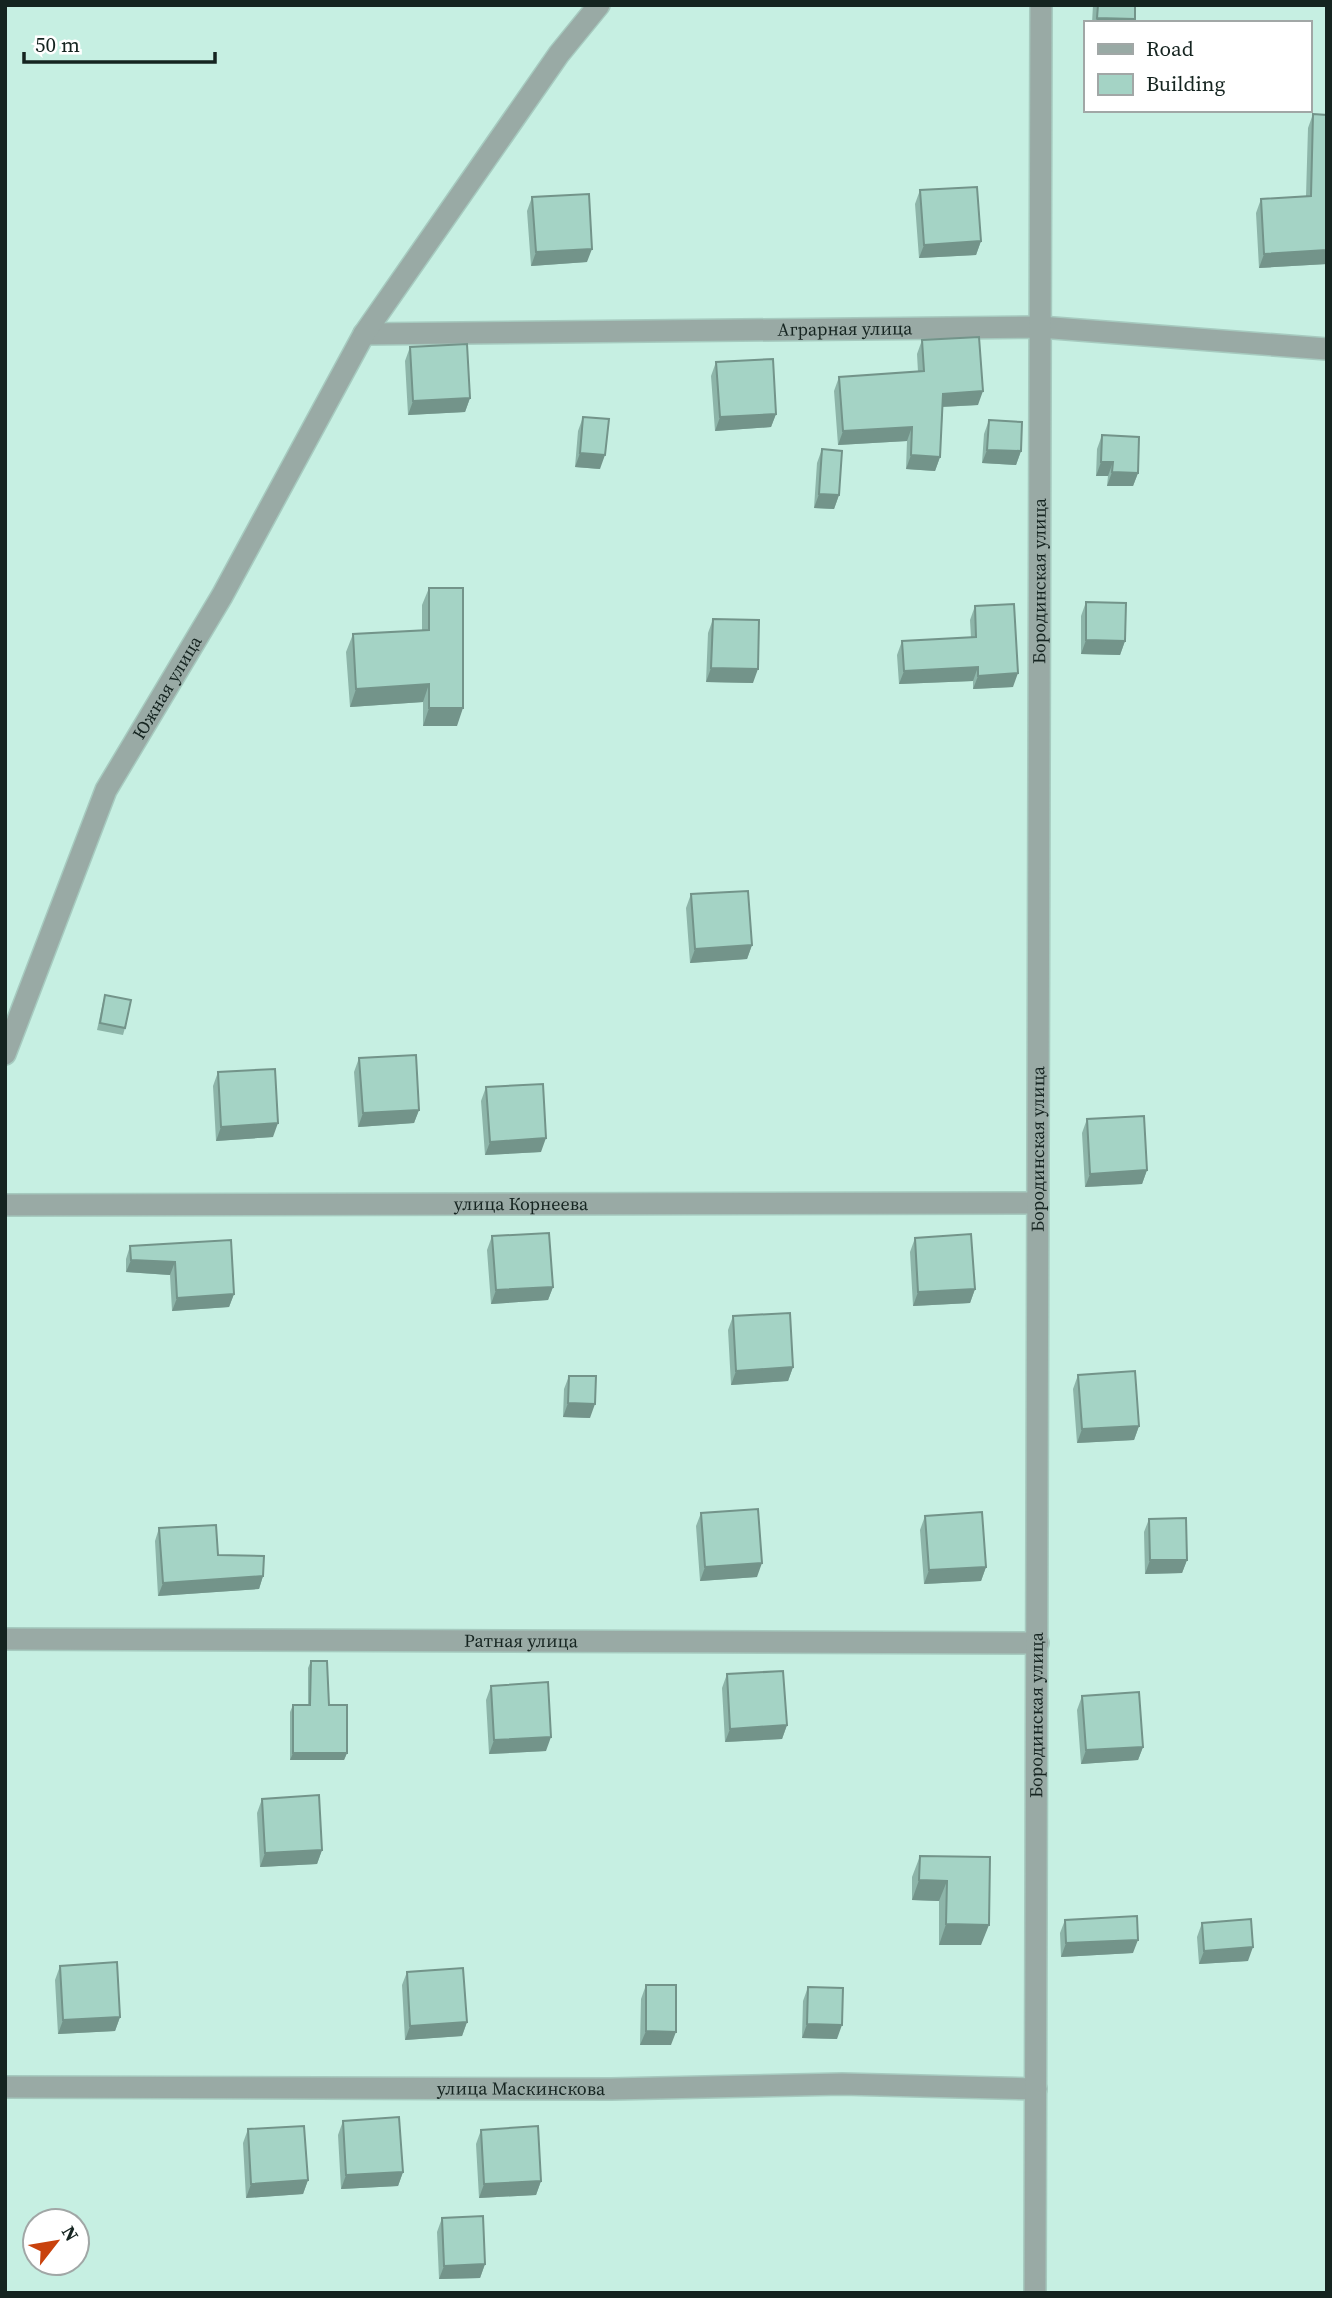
<svg xmlns="http://www.w3.org/2000/svg" width="1332" height="2298" font-family="'Source Serif 4',serif">
<style>
.lines{fill:none;stroke-linecap:round;stroke-linejoin:round}
.minor-casing{stroke:#a6cabf;stroke-width:24}
.minor{stroke:#99aaa5;stroke-width:21}
.wall{fill:#8db5a9}
.shaded-wall{fill:#73948a}
.building{fill:#a4d3c5;stroke:#73948a;stroke-width:2}
.labels{text-anchor:middle;stroke-width:5;stroke-linejoin:round;paint-order:stroke}
.street-label{font-size:18px;fill:#152420;stroke:#fff}
</style>
<rect width="100%" height="100%" fill="#c6efe2"/>
<g class="lines">
<defs>
<g id="minor">
<path id="s1" d="M 364,334 L 1040,327 L 1327,349"/>
<path id="s2" d="M 5,1054 L 106,790 L 222,596 L 364,334 L 559,54 L 599,5"/>
<path id="s3" d="M 5,1205 L 1038,1203"/>
<path id="s4" d="M 5,1639 L 1038,1643"/>
<path id="s5" d="M 5,2087 L 611,2089 L 842,2084 L 1036,2089"/>
<path id="s6" d="M 1035,2293 L 1041,5"/>
</g>
</defs>
<use href="#minor" class="minor-casing"/>
<use href="#minor" class="minor"/>
</g>
<path class="wall" d="M 1093,5 L 1135,5 L 1135,19 L 1133,23 L 1092,23 Z
M 1313,114 L 1327,264 L 1259,268 L 1256,213 L 1261,199 L 1306,196 L 1308,128 Z
M 920,190 L 981,241 L 976,255 L 919,258 L 915,204 Z
M 532,197 L 587,262 L 531,266 L 527,211 Z
M 922,340 L 978,405 L 943,407 L 940,457 L 935,471 L 906,469 L 907,441 L 838,445 L 834,391 L 839,377 L 918,372 L 917,354 Z
M 410,347 L 470,398 L 465,412 L 408,415 L 405,361 Z
M 716,362 L 776,414 L 771,427 L 715,431 L 711,376 Z
M 583,417 L 600,469 L 575,467 L 578,431 Z
M 989,420 L 1021,451 L 1016,465 L 982,463 L 984,434 Z
M 1102,435 L 1138,473 L 1133,486 L 1107,486 L 1108,476 L 1096,476 L 1097,449 Z
M 822,449 L 839,495 L 834,509 L 814,508 L 817,463 Z
M 429,588 L 457,726 L 423,726 L 423,702 L 350,707 L 346,652 L 353,634 L 422,630 L 422,605 Z
M 1086,602 L 1125,641 L 1120,655 L 1081,654 L 1081,616 Z
M 975,606 L 1013,687 L 973,689 L 973,681 L 899,684 L 897,655 L 902,641 L 971,638 L 970,620 Z
M 713,619 L 753,683 L 706,682 L 708,633 Z
M 691,894 L 752,945 L 747,959 L 690,963 L 686,908 Z
M 105,995 L 125,1028 L 123,1035 L 97,1030 L 103,1002 Z
M 359,1058 L 419,1110 L 414,1123 L 358,1127 L 354,1072 Z
M 218,1072 L 273,1137 L 216,1141 L 213,1086 Z
M 486,1087 L 541,1152 L 485,1155 L 481,1101 Z
M 1087,1119 L 1147,1170 L 1142,1184 L 1085,1187 L 1082,1133 Z
M 492,1236 L 553,1287 L 548,1300 L 491,1304 L 487,1250 Z
M 915,1238 L 975,1289 L 970,1303 L 913,1306 L 910,1252 Z
M 231,1240 L 234,1294 L 229,1307 L 172,1311 L 170,1275 L 126,1272 L 126,1259 L 130,1246 Z
M 733,1316 L 793,1367 L 788,1381 L 731,1385 L 728,1330 Z
M 1078,1375 L 1139,1426 L 1134,1440 L 1077,1443 L 1073,1389 Z
M 569,1376 L 590,1418 L 563,1417 L 564,1389 Z
M 701,1513 L 757,1577 L 700,1581 L 696,1526 Z
M 925,1516 L 986,1567 L 981,1581 L 924,1584 L 920,1530 Z
M 1149,1519 L 1187,1560 L 1182,1573 L 1145,1574 L 1144,1532 Z
M 159,1528 L 263,1576 L 259,1589 L 158,1596 L 155,1541 Z
M 311,1661 L 329,1705 L 347,1753 L 344,1760 L 290,1760 L 290,1712 L 293,1705 L 308,1705 L 308,1668 Z
M 727,1674 L 787,1725 L 782,1739 L 725,1742 L 722,1688 Z
M 491,1686 L 546,1751 L 489,1754 L 486,1700 Z
M 1082,1696 L 1143,1747 L 1138,1760 L 1081,1764 L 1077,1710 Z
M 262,1799 L 322,1850 L 317,1864 L 260,1867 L 257,1813 Z
M 920,1856 L 990,1857 L 981,1945 L 939,1945 L 939,1901 L 912,1900 L 912,1877 Z
M 1065,1920 L 1133,1953 L 1061,1957 L 1060,1933 Z
M 1202,1923 L 1248,1961 L 1199,1964 L 1197,1937 Z
M 60,1966 L 120,2017 L 115,2031 L 58,2034 L 55,1980 Z
M 407,1972 L 467,2022 L 462,2036 L 405,2040 L 402,1985 Z
M 646,1985 L 671,2045 L 640,2045 L 641,1999 Z
M 808,1987 L 837,2039 L 802,2038 L 803,2001 Z
M 343,2121 L 403,2172 L 398,2186 L 341,2189 L 338,2135 Z
M 248,2129 L 308,2180 L 303,2194 L 246,2198 L 243,2143 Z
M 481,2130 L 541,2181 L 536,2195 L 479,2198 L 476,2144 Z
M 442,2218 L 485,2264 L 480,2278 L 439,2279 L 437,2232 Z"/>
<path class="shaded-wall" d="M 1097,18 L 1135,19 L 1133,23 L 1095,23 Z
M 981,241 L 976,255 L 919,258 L 924,245 Z
M 592,249 L 587,262 L 531,266 L 536,252 Z
M 1327,250 L 1327,264 L 1259,268 L 1264,254 Z
M 983,391 L 978,405 L 938,407 L 943,394 Z
M 470,398 L 465,412 L 408,415 L 413,401 Z
M 776,414 L 771,427 L 715,431 L 720,417 Z
M 912,427 L 907,441 L 838,445 L 843,431 Z
M 987,450 L 1021,451 L 1016,465 L 982,463 Z
M 580,453 L 605,455 L 600,469 L 575,467 Z
M 911,455 L 940,457 L 935,471 L 906,469 Z
M 1101,462 L 1113,462 L 1108,476 L 1096,476 Z
M 1112,472 L 1138,473 L 1133,486 L 1107,486 Z
M 819,494 L 839,495 L 834,509 L 814,508 Z
M 1086,640 L 1125,641 L 1120,655 L 1081,654 Z
M 978,667 L 973,681 L 899,684 L 904,671 Z
M 711,668 L 758,669 L 753,683 L 706,682 Z
M 1018,673 L 1013,687 L 973,689 L 978,676 Z
M 429,684 L 423,702 L 350,707 L 356,689 Z
M 429,708 L 463,708 L 457,726 L 423,726 Z
M 752,945 L 747,959 L 690,963 L 695,949 Z
M 419,1110 L 414,1123 L 358,1127 L 363,1113 Z
M 278,1123 L 273,1137 L 216,1141 L 221,1127 Z
M 546,1138 L 541,1152 L 485,1155 L 490,1142 Z
M 1147,1170 L 1142,1184 L 1085,1187 L 1090,1174 Z
M 131,1260 L 175,1262 L 170,1275 L 126,1272 Z
M 553,1287 L 548,1300 L 491,1304 L 496,1290 Z
M 975,1289 L 970,1303 L 913,1306 L 918,1292 Z
M 234,1294 L 229,1307 L 172,1311 L 177,1298 Z
M 793,1367 L 788,1381 L 731,1385 L 736,1371 Z
M 568,1403 L 595,1404 L 590,1418 L 563,1417 Z
M 1139,1426 L 1134,1440 L 1077,1443 L 1082,1429 Z
M 1150,1560 L 1187,1560 L 1182,1573 L 1145,1574 Z
M 762,1563 L 757,1577 L 700,1581 L 705,1567 Z
M 986,1567 L 981,1581 L 924,1584 L 929,1570 Z
M 263,1576 L 259,1589 L 158,1596 L 163,1583 Z
M 787,1725 L 782,1739 L 725,1742 L 730,1729 Z
M 551,1737 L 546,1751 L 489,1754 L 494,1740 Z
M 1143,1747 L 1138,1760 L 1081,1764 L 1086,1750 Z
M 293,1753 L 347,1753 L 344,1760 L 290,1760 Z
M 322,1850 L 317,1864 L 260,1867 L 265,1853 Z
M 919,1880 L 947,1881 L 939,1901 L 912,1900 Z
M 946,1924 L 989,1925 L 981,1945 L 939,1945 Z
M 1138,1940 L 1133,1953 L 1061,1957 L 1066,1943 Z
M 1253,1947 L 1248,1961 L 1199,1964 L 1204,1951 Z
M 120,2017 L 115,2031 L 58,2034 L 63,2020 Z
M 467,2022 L 462,2036 L 405,2040 L 410,2026 Z
M 807,2024 L 842,2025 L 837,2039 L 802,2038 Z
M 646,2031 L 676,2032 L 671,2045 L 640,2045 Z
M 403,2172 L 398,2186 L 341,2189 L 346,2175 Z
M 308,2180 L 303,2194 L 246,2198 L 251,2184 Z
M 541,2181 L 536,2195 L 479,2198 L 484,2184 Z
M 485,2264 L 480,2278 L 439,2279 L 444,2266 Z"/>
<path class="building" d="M 1098,5 L 1135,5 L 1135,19 L 1097,18 Z
M 1313,114 L 1327,115 L 1327,250 L 1264,254 L 1261,199 L 1311,196 Z
M 977,187 L 981,241 L 924,245 L 920,190 Z
M 589,194 L 592,249 L 536,252 L 532,197 Z
M 979,337 L 983,391 L 943,394 L 940,457 L 911,455 L 912,427 L 843,431 L 839,377 L 924,371 L 922,340 Z
M 467,344 L 470,398 L 413,401 L 410,347 Z
M 773,359 L 776,414 L 720,417 L 716,362 Z
M 583,417 L 609,419 L 605,455 L 580,453 Z
M 989,420 L 1022,422 L 1021,451 L 987,450 Z
M 1102,435 L 1139,437 L 1138,473 L 1112,472 L 1113,462 L 1101,462 Z
M 822,449 L 842,451 L 839,495 L 819,494 Z
M 429,588 L 463,588 L 463,708 L 429,708 L 429,684 L 356,689 L 353,634 L 429,630 Z
M 1086,602 L 1126,603 L 1125,641 L 1086,640 Z
M 1014,604 L 1018,673 L 978,676 L 978,667 L 904,671 L 902,641 L 976,637 L 975,606 Z
M 713,619 L 759,620 L 758,669 L 711,668 Z
M 748,891 L 752,945 L 695,949 L 691,894 Z
M 105,995 L 131,1000 L 125,1028 L 100,1023 Z
M 416,1055 L 419,1110 L 363,1113 L 359,1058 Z
M 275,1069 L 278,1123 L 221,1127 L 218,1072 Z
M 543,1084 L 546,1138 L 490,1142 L 486,1087 Z
M 1144,1116 L 1147,1170 L 1090,1174 L 1087,1119 Z
M 549,1233 L 553,1287 L 496,1290 L 492,1236 Z
M 971,1234 L 975,1289 L 918,1292 L 915,1238 Z
M 231,1240 L 234,1294 L 177,1298 L 175,1262 L 131,1260 L 130,1246 Z
M 790,1313 L 793,1367 L 736,1371 L 733,1316 Z
M 1135,1371 L 1139,1426 L 1082,1429 L 1078,1375 Z
M 569,1376 L 596,1376 L 595,1404 L 568,1403 Z
M 758,1509 L 762,1563 L 705,1567 L 701,1513 Z
M 982,1512 L 986,1567 L 929,1570 L 925,1516 Z
M 1186,1518 L 1187,1560 L 1150,1560 L 1149,1519 Z
M 216,1525 L 218,1555 L 264,1556 L 263,1576 L 163,1583 L 159,1528 Z
M 311,1661 L 327,1661 L 329,1705 L 347,1705 L 347,1753 L 293,1753 L 293,1705 L 310,1705 Z
M 783,1671 L 787,1725 L 730,1729 L 727,1674 Z
M 548,1682 L 551,1737 L 494,1740 L 491,1686 Z
M 1139,1692 L 1143,1747 L 1086,1750 L 1082,1696 Z
M 319,1795 L 322,1850 L 265,1853 L 262,1799 Z
M 920,1856 L 990,1857 L 989,1925 L 946,1924 L 947,1881 L 919,1880 Z
M 1137,1916 L 1138,1940 L 1066,1943 L 1065,1920 Z
M 1251,1919 L 1253,1947 L 1204,1951 L 1202,1923 Z
M 117,1962 L 120,2017 L 63,2020 L 60,1966 Z
M 463,1968 L 467,2022 L 410,2026 L 407,1972 Z
M 646,1985 L 676,1985 L 676,2032 L 646,2031 Z
M 808,1987 L 843,1988 L 842,2025 L 807,2024 Z
M 399,2117 L 403,2172 L 346,2175 L 343,2121 Z
M 304,2126 L 308,2180 L 251,2184 L 248,2129 Z
M 538,2126 L 541,2181 L 484,2184 L 481,2130 Z
M 483,2216 L 485,2264 L 444,2266 L 442,2218 Z"/>
<g class="labels">
<g class="street-label">
<text dy="6" stroke="none"><textPath href="#s1" startOffset="481">Аграрная улица</textPath></text>
<text dy="6" stroke="none"><textPath href="#s6" startOffset="1712">Бородинская улица</textPath></text>
<text dy="6" stroke="none"><textPath href="#s2" startOffset="402">Южная улица</textPath></text>
<text dy="6" stroke="none"><textPath href="#s6" startOffset="1144">Бородинская улица</textPath></text>
<text dy="6" stroke="none"><textPath href="#s3" startOffset="516">улица Корнеева</textPath></text>
<text dy="6" stroke="none"><textPath href="#s4" startOffset="516">Ратная улица</textPath></text>
<text dy="6" stroke="none"><textPath href="#s6" startOffset="578">Бородинская улица</textPath></text>
<text dy="6" stroke="none"><textPath href="#s5" startOffset="516">улица Маскинскова</textPath></text>
</g>
</g>
<rect width="1332" height="2298" fill="none" stroke="#152420" stroke-width="14"/>
<rect x="1084" y="21" width="228" height="91" fill="#ffffff" stroke="#a1a7a6" stroke-width="2"/>
<rect x="1098" y="44" width="35" height="10" fill="#99aaa5" stroke="#a1a7a6" stroke-width="2"/>
<text x="1146" y="56" font-size="21" fill="#152420">Road</text>
<rect x="1098" y="74" width="35" height="21" fill="#a4d3c5" stroke="#a1a7a6" stroke-width="2"/>
<text x="1146" y="91" font-size="21" fill="#152420">Building</text>
<g transform="translate(56 2242) rotate(59)"><circle r="33" fill="#ffffff" stroke="#a1a7a6" stroke-width="2"/>
<path d="M0-5L12 26L0 18L-12 26Z" fill="#c9420d"/>
<text y="-10" font-size="19" font-weight="bold" text-anchor="middle" fill="#152420">N</text>
</g>
<path d="M24 52v10h191v-10" fill="none" stroke="#152420" stroke-width="3.5"/>
<text x="35" y="52" font-size="21" fill="#152420" stroke="#ffffff" stroke-width="5" paint-order="stroke">50 m</text>
</svg>
